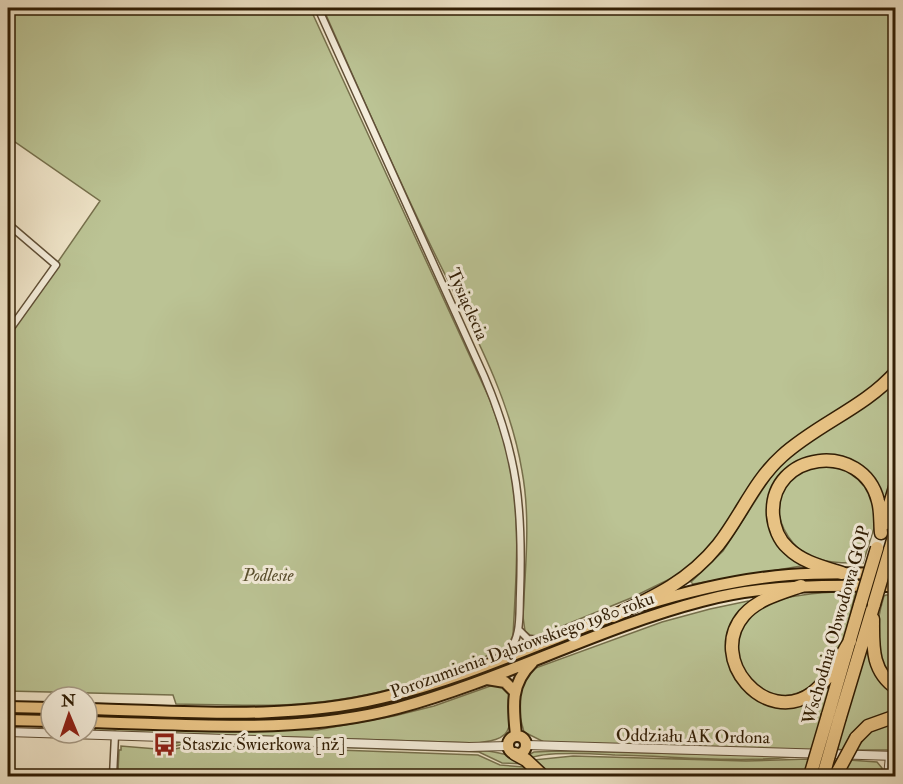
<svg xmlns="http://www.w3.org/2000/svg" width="903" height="784" font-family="'IM FELL Double Pica',serif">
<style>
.green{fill:#bbc394;stroke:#76704c;stroke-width:1.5}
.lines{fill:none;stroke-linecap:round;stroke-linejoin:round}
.minor-casing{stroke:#604f36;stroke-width:9}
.tertiary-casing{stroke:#604f36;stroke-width:10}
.primary-casing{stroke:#311e05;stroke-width:14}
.motorway-casing{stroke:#311e05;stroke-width:15}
.minor{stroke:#f4eddb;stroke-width:6}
.tertiary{stroke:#f4eddb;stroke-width:8}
.primary{stroke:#e7c284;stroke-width:10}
.motorway{stroke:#e7c284;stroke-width:12}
.motorway-bridge-casing{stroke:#311e05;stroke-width:15;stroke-linecap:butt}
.motorway-bridge{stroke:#e7c284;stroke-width:12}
.labels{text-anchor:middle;stroke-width:6;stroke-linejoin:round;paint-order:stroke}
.street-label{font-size:18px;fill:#311e05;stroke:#f4eddb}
.park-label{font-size:18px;font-style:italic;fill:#5a5030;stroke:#f4eddb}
.poi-label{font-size:18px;fill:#311e05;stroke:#f4eddb;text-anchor:start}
</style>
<rect width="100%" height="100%" fill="#eee3c7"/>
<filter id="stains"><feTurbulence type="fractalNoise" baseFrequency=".00333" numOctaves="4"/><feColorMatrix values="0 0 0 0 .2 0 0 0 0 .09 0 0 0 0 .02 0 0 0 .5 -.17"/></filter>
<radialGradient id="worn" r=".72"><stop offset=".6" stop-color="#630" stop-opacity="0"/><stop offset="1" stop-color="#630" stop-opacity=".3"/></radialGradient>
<path class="green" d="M 8,8 L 310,8 L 490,400 C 496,418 503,435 507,453 C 522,512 516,576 513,636 L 506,648 C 451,671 395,692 336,700 C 283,708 229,705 176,704 L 173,695 L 8,691 L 8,334 L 100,201 L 8,137 Z
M 323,8 L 895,8 L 895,364 L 870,388 L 810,429 L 707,550 L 680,574 L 631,598 L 538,636 L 530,635 L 525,631 L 523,617 C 525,569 531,519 522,471 C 509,391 465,317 430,244 C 392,166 358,87 323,8 Z
M 895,377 L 895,463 L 885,505 L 872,480 L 821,456 L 800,461 L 768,506 L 801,566 L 693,584 L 691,582 L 723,551 L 779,464 Z
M 815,465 L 849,470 L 865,483 L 875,504 L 876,522 L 863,563 C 842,563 824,564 805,553 C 795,547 789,539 784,529 C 769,497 785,476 815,465 Z
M 835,592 L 856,592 C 849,616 845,644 831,665 C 808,701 762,710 742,667 C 738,658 735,647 738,636 C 739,632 743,628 745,624 C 747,621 749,616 752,613 C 768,597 813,593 835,592 Z
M 886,595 L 895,595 L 895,683 C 870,660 875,626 884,596 Z
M 748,601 L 753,602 L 746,609 L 731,664 L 777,705 L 834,675 L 812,750 L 544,742 L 524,732 L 519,713 L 520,686 L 530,670 L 662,622 L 710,609 Z
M 868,642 C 874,663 875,682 895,693 L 895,712 L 853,734 L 843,750 L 836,749 Z
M 496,684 C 502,685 505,686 508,691 C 513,699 512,727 505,734 C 498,741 487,741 478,743 L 96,731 L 95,729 L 87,729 L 87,726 L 317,730 L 394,716 L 434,706 Z
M 895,721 L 895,750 L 855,750 C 866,731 875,728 895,721 Z
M 185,741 L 488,751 C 501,753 513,755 524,764 L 502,763 L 479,752 L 204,743 L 189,743 L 171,747 L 171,744 Z
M 195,745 L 478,755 L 500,765 L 525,767 L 539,776 L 127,776 L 118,772 L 119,750 L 121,750 L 121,746 L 169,750 Z
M 557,751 L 793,756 L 793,757 C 735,763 674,756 615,755 C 597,754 542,750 529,759 L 528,755 L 534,752 Z
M 573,756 L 746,761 L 809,759 L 804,776 L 549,776 L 533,760 Z
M 849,760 L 877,762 L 882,768 L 882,776 L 840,776 Z"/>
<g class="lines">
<defs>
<path id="minor" d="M 318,8 L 484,376 C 518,455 523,509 520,594 C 519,616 522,638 506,655
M 8,224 L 56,265 L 8,332
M 519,630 L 528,639 L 543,641
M 113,776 L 115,735"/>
<path id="tertiary" d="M 8,732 L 469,747 L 508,746
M 527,745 L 896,756
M 888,776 L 890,756"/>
<path id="primary" d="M 644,605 C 692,590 740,579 789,575 C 824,572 860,573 896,574
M 487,679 L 505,682 L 515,692
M 8,707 L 51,708
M 87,709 C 185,711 285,721 381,698 C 464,679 541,642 621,613
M 8,720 L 51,721
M 87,722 C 191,724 297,735 398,708 C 502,680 598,628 702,601 C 765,584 831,585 896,586
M 516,735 C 513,707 510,684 532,663
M508 745a9 9 0 1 1 18 0a9 9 0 1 1-18 0Z"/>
<path id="motorway" d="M 884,524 L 896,484
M 890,550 L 896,530
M 842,573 C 823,567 802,562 788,548 C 779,540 774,527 773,515 C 769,451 863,440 878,501 C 881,511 880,523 881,533
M 801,586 C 781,593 758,599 744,615 C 706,659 766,727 812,693 C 829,680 839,659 850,641
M 613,616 C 654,597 689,581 718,545 C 741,516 754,481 782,456 C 817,424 864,408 896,372
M 873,619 C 873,646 871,671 896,688
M 828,715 L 860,605
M 840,717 L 874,604
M 856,738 L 868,726 L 896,716
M 515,754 L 526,760 L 543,776"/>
</defs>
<use href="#minor" class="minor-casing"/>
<use href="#tertiary" class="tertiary-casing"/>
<use href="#primary" class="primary-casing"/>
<use href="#motorway" class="motorway-casing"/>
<use href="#minor" class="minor"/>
<use href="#tertiary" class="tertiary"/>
<use href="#primary" class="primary"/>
<use href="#motorway" class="motorway"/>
<defs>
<path id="motorway-bridge" d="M 874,604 L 890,550
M 860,605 L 877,548
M 836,775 L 856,738
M 810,776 L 828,715
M 823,776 L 840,717"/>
</defs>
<use href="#motorway-bridge" class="motorway-bridge-casing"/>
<use href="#motorway-bridge" class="motorway-bridge"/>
</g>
<defs>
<symbol id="bus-bare" viewBox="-9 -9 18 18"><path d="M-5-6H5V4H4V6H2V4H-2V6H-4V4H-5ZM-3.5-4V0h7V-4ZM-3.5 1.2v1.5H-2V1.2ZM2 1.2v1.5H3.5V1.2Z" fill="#8f2418" stroke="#f4eddb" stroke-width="2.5" paint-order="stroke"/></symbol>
</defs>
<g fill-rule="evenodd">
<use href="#bus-bare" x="148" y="728" width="33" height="33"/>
</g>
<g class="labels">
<g class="street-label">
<text transform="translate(468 304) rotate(66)" y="6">Tysiąclecia</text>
<text transform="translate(836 625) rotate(-74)" y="6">Wschodnia Obwodowa GOP</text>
<text transform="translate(522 645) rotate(-20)" y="6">Porozumienia Dąbrowskiego 1980 roku</text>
<text transform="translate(693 736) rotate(1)" y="6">Oddziału AK Ordona</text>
</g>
<g class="park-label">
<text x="268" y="581">Podlesie</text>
</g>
<g class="poi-label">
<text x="182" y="750">Staszic Świerkowa [nż]</text>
</g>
</g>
<rect width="903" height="784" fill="none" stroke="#eee3c7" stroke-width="30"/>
<rect x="9" y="9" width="885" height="766" fill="none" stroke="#311e05" stroke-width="3"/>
<rect x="15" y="15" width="873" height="754" fill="none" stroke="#311e05" stroke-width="1.5"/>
<g transform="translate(69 715) rotate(358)"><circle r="28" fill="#f4eddb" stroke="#a69a85" stroke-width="1.5"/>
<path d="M0-4.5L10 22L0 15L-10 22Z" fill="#8f2418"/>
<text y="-9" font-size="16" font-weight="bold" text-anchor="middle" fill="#311e05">N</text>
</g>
<rect width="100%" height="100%" filter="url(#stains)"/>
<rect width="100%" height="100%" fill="url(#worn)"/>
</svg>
